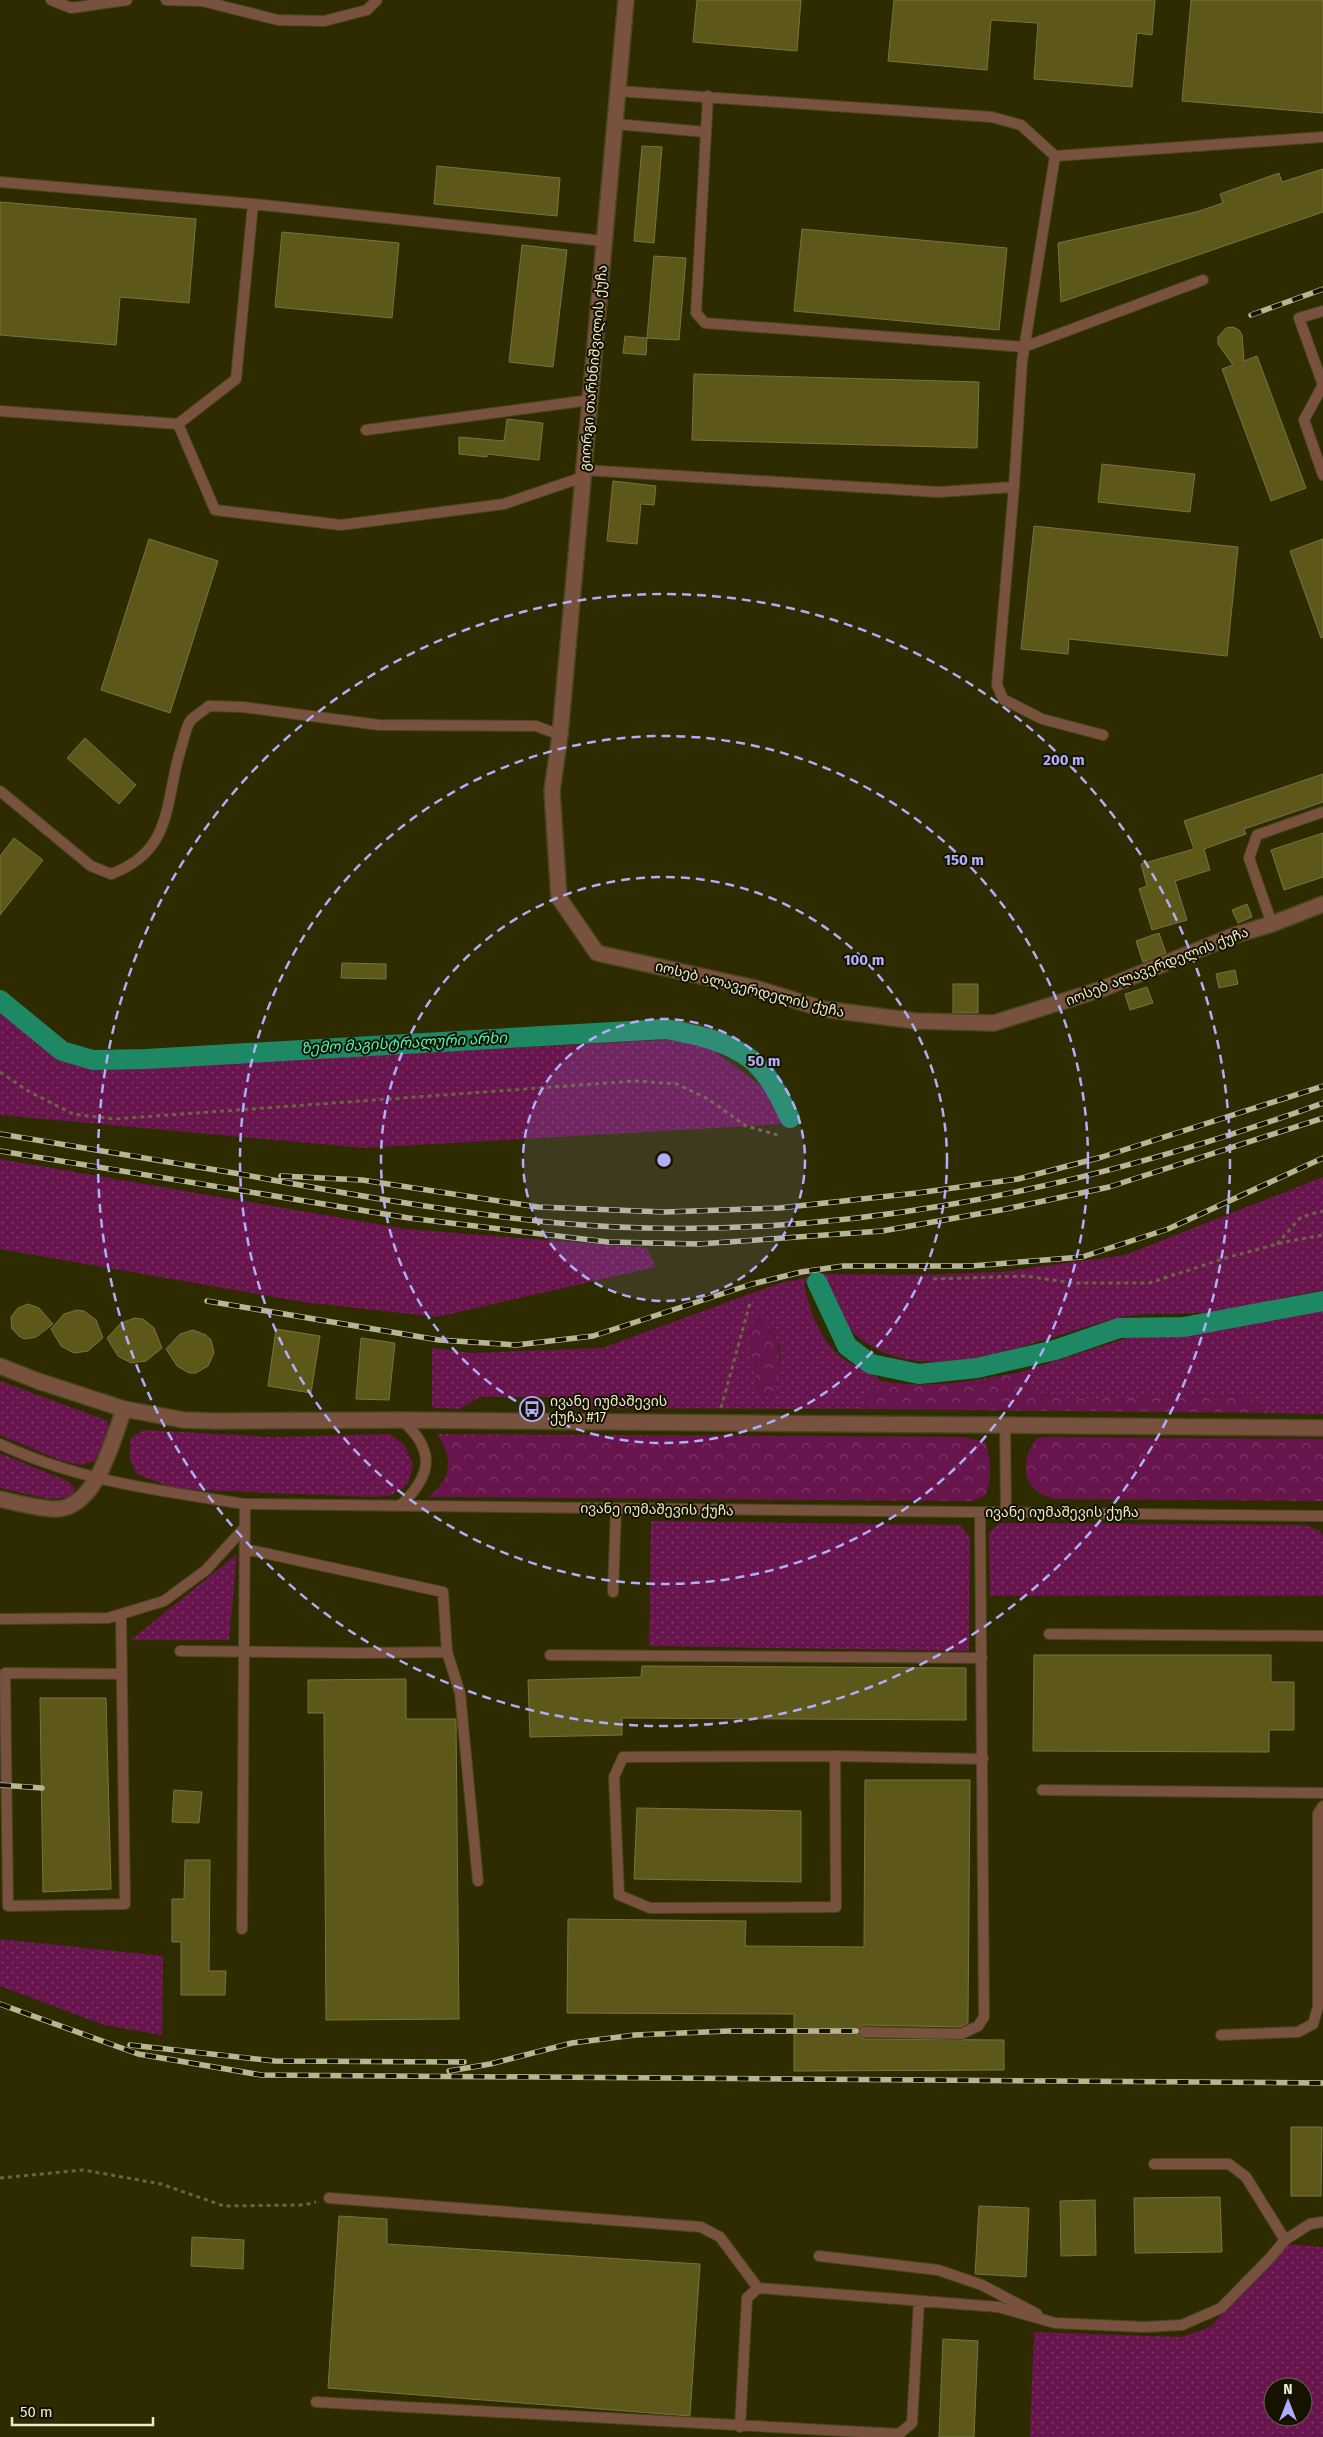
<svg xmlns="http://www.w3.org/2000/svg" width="1323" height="2437" font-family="'Fira Sans','Noto Sans Georgian',sans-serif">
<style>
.grass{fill:url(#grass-dots);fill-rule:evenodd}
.forest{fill:url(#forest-crowns)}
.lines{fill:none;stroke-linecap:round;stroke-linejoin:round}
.canal{stroke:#1e8864;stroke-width:20}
.building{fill:#5d581a;stroke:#78743d}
.service-casing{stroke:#49461d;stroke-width:12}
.minor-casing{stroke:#49461d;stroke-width:18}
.tertiary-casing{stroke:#49461d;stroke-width:18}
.path{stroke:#68653f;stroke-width:3;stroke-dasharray:4 4;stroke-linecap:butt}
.service{stroke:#79513f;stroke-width:10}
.minor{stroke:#79513f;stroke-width:15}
.tertiary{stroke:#79513f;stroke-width:15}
.rail-casing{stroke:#b8b595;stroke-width:5.5}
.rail{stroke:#151300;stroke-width:4;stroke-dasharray:11;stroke-linecap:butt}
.ring{fill:none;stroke:#b0aefa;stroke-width:2.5;stroke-dasharray:9 6}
.labels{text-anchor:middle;stroke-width:4;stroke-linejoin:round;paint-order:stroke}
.street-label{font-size:14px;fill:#edebcf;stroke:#151300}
.poi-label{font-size:14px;fill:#edebcf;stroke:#151300;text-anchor:start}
.water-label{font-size:15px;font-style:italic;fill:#48f7b9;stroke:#151300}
.centre{fill:#b0aefa;stroke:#151300;stroke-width:2.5}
.ring-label{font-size:15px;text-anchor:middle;font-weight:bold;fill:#b0aefa;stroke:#151300;stroke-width:4;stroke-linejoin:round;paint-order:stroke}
</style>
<defs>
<pattern id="grass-dots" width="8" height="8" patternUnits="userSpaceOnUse" patternTransform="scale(1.25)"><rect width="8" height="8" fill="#68154d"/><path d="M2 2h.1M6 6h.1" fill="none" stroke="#7e3766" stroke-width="1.8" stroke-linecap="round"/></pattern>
<pattern id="forest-crowns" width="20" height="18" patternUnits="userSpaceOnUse" patternTransform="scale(1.25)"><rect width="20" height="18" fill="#68154d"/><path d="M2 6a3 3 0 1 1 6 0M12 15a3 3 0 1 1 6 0" fill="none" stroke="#7e3766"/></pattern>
</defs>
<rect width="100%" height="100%" fill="#2e2b00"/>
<path class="grass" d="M 0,1012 L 59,1061 L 98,1070 L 666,1040 L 705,1044 L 765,1089 L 784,1124 L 364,1148 L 0,1115 Z
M 0,1159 L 406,1229 L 647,1248 L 655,1267 L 437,1317 L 303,1302 L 0,1249 Z
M 1323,1177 L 1323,1290 C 1285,1297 1246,1307 1208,1312 C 1182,1315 1154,1312 1128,1316 C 1042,1333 910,1408 841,1319 C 833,1309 831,1291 827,1280 L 804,1283 C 808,1308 822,1345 845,1360 C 859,1368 878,1374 887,1388 L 866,1394 L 865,1409 L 571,1408 L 548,1397 L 480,1397 L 460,1409 L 432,1408 L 432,1348 L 472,1353 L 602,1348 L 780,1283 L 825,1274 L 911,1275 L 1002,1272 L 1125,1255 ZM 751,1325 C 756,1326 762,1326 767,1328 C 787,1337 779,1380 774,1396 L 758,1393 L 752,1357 Z
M 1323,1310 L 1323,1414 L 1271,1413 L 1246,1396 L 1062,1399 L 1034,1391 L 1021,1372 L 1130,1337 L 1218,1330 Z
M 0,1381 L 108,1421 L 109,1433 L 95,1461 L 81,1465 L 62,1461 L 0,1435 Z
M 143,1430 L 273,1437 L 390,1434 L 405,1445 L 413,1465 L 408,1484 L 392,1495 L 375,1497 L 176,1489 L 137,1474 L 130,1459 L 130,1439 Z
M 0,1453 L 67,1481 L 75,1488 L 71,1497 L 49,1499 L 0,1488 Z
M 651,1521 L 960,1525 L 970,1537 L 969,1651 L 649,1646 Z
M 999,1523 L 1305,1525 L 1319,1530 L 1323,1536 L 1323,1596 L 990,1596 L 989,1533 Z
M 237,1554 L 229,1640 L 131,1640 Z
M 0,1939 L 163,1956 L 162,2035 L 104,2025 L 0,1986 Z
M 1288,2244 L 1323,2247 L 1323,2437 L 1030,2437 L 1034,2332 L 1181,2337 L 1210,2327 ZM 1273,2387 L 1303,2387 L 1303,2417 L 1273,2417 Z"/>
<path class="forest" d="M 759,1315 L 777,1340 L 780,1369 L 775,1396 L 758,1393 L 752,1357 L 751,1325 Z
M 1021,1372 L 1034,1391 L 1062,1399 L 1246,1396 L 1271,1413 L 865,1409 L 866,1394 L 879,1388 L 886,1388 L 882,1381 C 929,1390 975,1380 1021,1372 Z
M 437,1434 L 965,1437 L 985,1442 C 991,1459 992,1477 986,1495 L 973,1501 L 428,1497 C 452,1478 454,1458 437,1434 Z
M 1047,1437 L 1323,1439 L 1323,1501 L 1055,1499 C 1022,1492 1018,1463 1037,1438 Z"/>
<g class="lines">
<path class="canal" d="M 0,1000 L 62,1051 L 93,1060 L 146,1059 L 665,1029 C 694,1034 728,1041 752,1060 C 770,1075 780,1098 790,1118
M 817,1282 L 847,1346 L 871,1364 L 919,1374 L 977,1368 L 1055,1350 L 1119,1328 L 1184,1327 L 1323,1301"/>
</g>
<path class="building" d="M 697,0 L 801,0 L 797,51 L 693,42 Z
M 894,0 L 1155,0 L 1152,35 L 1137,33 L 1132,87 L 1034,79 L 1038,23 L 991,20 L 987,70 L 888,61 Z
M 1191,0 L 1323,0 L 1323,113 L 1182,101 Z
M 642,146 L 662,147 L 654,243 L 634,241 Z
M 437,166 L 560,178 L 557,216 L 434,204 Z
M 1323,169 L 1323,212 L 1061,302 L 1058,243 L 1196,212 L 1223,203 L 1220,194 L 1279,173 L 1282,182 Z
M 0,202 L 196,219 L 189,303 L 120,297 L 116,345 L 0,335 Z
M 802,229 L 1007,248 L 999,330 L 794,311 Z
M 282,232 L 399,243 L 392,318 L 275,307 Z
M 522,245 L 567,250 L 553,367 L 509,362 Z
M 654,256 L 686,258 L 679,340 L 647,338 Z
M 1233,327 L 1239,330 L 1242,335 L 1244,361 L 1257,356 L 1306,488 L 1271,501 L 1222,369 L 1233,365 L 1218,344 L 1218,337 L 1226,328 Z
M 625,336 L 647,338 L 646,355 L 623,353 Z
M 694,374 L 979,382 L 977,448 L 692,440 Z
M 507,419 L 543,423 L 539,460 L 487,454 L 487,457 L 459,454 L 459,437 L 504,441 Z
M 1102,464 L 1195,474 L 1190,512 L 1098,502 Z
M 613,481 L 656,486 L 654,505 L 641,504 L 637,544 L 607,541 Z
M 1034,526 L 1238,547 L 1227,656 L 1069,639 L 1068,654 L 1021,649 Z
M 149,539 L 218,561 L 170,713 L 101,690 Z
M 1323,539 L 1323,637 L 1321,638 L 1290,551 Z
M 85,738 L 136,785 L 119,804 L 67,758 Z
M 1323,774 L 1323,802 L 1244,829 L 1246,834 L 1204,849 L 1210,870 L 1175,881 L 1187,920 L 1152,930 L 1139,889 L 1147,886 L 1141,864 L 1194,849 L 1184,821 Z
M 1323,833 L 1323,877 L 1284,890 L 1271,850 Z
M 14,838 L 43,860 L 0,915 L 0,856 Z
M 1247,904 L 1252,917 L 1238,923 L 1232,910 Z
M 1159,933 L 1166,953 L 1143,962 L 1136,941 Z
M 342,963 L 386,964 L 386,979 L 341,978 Z
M 1235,970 L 1238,984 L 1219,988 L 1216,974 Z
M 953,984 L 978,984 L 978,1013 L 953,1013 Z
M 1147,987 L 1153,1003 L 1130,1010 L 1125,994 Z
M 28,1304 L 39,1308 L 53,1324 L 36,1337 L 25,1339 L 20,1337 L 12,1329 L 11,1317 L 18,1308 Z
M 77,1310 L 84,1311 L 96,1320 L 103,1338 L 88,1351 L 74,1353 L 61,1346 L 51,1329 L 64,1314 Z
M 135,1318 L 143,1319 L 154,1328 L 162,1348 L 146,1361 L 131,1363 L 118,1356 L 107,1338 L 121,1323 Z
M 276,1329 L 320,1336 L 311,1393 L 268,1386 Z
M 193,1330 L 206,1335 L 211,1340 L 214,1353 L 208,1366 L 196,1373 L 189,1373 L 177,1366 L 166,1349 L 180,1334 Z
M 361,1338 L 395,1343 L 389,1400 L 356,1399 Z
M 1034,1655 L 1271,1655 L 1271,1682 L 1294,1682 L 1294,1730 L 1269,1730 L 1269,1752 L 1033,1751 Z
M 642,1666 L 966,1668 L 966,1720 L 622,1718 L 622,1735 L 530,1737 L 528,1680 L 641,1677 Z
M 406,1679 L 406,1719 L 456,1719 L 459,2019 L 326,2020 L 324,1713 L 308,1713 L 308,1680 Z
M 40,1698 L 106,1698 L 111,1889 L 43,1892 Z
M 865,1780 L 970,1780 L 968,2023 L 960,2027 L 864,2025 L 858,2029 L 858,2035 L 864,2039 L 1004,2040 L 1004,2070 L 794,2071 L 794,2014 L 567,2013 L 568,1919 L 746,1921 L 745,1946 L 864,1947 Z
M 174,1790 L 202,1792 L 199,1823 L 172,1822 Z
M 637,1808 L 801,1811 L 801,1882 L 634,1879 Z
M 185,1860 L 210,1860 L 209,1971 L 226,1971 L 225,1995 L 181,1995 L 181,1942 L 172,1942 L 172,1899 L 184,1899 Z
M 1291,2127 L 1322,2127 L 1321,2196 L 1291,2196 Z
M 1220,2197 L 1222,2252 L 1135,2253 L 1134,2198 Z
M 1095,2200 L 1096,2255 L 1061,2256 L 1060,2201 Z
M 979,2206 L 1029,2208 L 1026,2277 L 975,2274 Z
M 339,2216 L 387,2219 L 387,2244 L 700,2264 L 690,2416 L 328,2388 Z
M 192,2237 L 244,2240 L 243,2269 L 191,2266 Z
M 943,2339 L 978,2341 L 974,2437 L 939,2437 Z"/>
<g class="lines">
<defs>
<path id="service" d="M 51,0 L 71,8 L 127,0
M 166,0 L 202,1 L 278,20 L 324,21 L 367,10 L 377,0
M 618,91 L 992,117 L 1021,125 L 1055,156
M 615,124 L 706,132 L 696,313 L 705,323 L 1024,347 L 1203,280
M 706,132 L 708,96
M 0,182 L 253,204 L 604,241
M 1323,311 L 1299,318 L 1323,385
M 1323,385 L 1304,420 L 1323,475
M 0,411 L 178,424 L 215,510 L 341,525 L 504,504 L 583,477
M 178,424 L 236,379 L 253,204
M 366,430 L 590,400
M 584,470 L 938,492 L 1014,487
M 1103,735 L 1042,719 L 1003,699 L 997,685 L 1014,487 L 1022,362 L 1055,156 L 1323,137
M 0,791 L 91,866 L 111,874 C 176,850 164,798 182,745 C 184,738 186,726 191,720 C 196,715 203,711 209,706 L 243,707 L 379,725 L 536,726 L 560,735
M 1272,924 L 1249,858 L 1257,835 L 1323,812
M 1005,1424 L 1006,1511
M 0,1444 C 78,1481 160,1491 245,1504 L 1323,1516
M 401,1505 C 432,1475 436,1451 402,1420
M 245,1549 L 443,1592 L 447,1652 L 460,1693 L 478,1881
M 613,1592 L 616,1509
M 121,1616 L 125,1904 L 8,1906 L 5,1673 L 122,1674
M 0,1619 L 108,1618 L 164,1601 L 206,1570 L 245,1527
M 1049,1634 L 1323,1636
M 180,1651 L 355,1653 L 447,1652
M 550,1655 L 982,1658
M 835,1756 L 836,1907 L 650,1908 L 619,1895 L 614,1777 L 623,1757 L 835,1756 L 983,1759
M 1042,1790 L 1323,1793
M 242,1929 L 245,1504
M 864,2032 L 961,2034 L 978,2026 L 984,2017 L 980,1512
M 1221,2035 L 1298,2032 L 1313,2024 L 1318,2007 L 1318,1814 L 1323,1806
M 1154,2164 L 1229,2164 L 1246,2177 L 1285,2240
M 329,2198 L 701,2227 L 720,2237 L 758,2288
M 819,2256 L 938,2270 L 982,2285 L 1037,2314
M 316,2402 L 899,2434 L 912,2423 L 919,2301
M 740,2427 L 747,2298 L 758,2288 L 998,2307 L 1055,2323 L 1144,2327 L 1182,2325 L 1221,2308 L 1270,2258 L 1285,2240 L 1310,2224 L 1323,2222"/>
<path id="minor" d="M 626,0 L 560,735 L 552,791 L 559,898 L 597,953 L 755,988 L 823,1009 L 916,1021 L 994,1023 L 1102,989 L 1235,935 L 1272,924 L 1323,904
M 0,1499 C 18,1503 38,1509 57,1509 C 97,1507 113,1439 124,1409"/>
<path id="tertiary" d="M 0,1366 L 38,1381 L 124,1409 L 184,1420 L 216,1421 L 402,1420 L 1323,1428"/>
</defs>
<use href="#service" class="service-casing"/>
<use href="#minor" class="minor-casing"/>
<use href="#tertiary" class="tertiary-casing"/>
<path class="path" d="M 0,1072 L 28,1091 L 73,1114 L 114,1119 L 635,1081 L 677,1084 L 708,1099 L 746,1126 L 781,1136
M 1277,1244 L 1301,1217 L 1323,1211
M 933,1279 L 1027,1276 L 1071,1283 L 1149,1283 L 1229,1257 L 1285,1242 L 1323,1235
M 721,1408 L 750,1303
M 0,2178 L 83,2170 L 161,2184 L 224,2206 L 303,2205 L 316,2202"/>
<use href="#service" class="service"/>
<use href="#minor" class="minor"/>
<use href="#tertiary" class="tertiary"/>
<defs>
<path id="rail" d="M 1251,315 L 1323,289
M 0,1134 C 80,1147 160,1160 240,1174 C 342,1193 444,1211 547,1222 C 812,1248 1075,1193 1323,1103
M 0,1151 L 409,1218 L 608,1242 L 699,1244 L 882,1231 L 1006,1209 L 1109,1187 L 1323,1118
M 281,1176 L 362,1180 L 538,1207 L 665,1212 L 779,1208 L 917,1193 L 1018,1179 L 1102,1157 L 1323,1086
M 207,1301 L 439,1340 L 516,1345 L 593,1336 L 752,1284 L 801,1272 L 843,1266 L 971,1266 L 1082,1257 L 1168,1229 L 1323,1158
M 0,1785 L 42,1788
M 0,2004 L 138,2054 L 261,2075 L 1323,2083
M 130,2045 L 275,2061 L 464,2062
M 449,2071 L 490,2064 L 572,2043 L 635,2035 L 729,2031 L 856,2031"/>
</defs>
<use href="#rail" class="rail-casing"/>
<use href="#rail" class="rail"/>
</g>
<circle cx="664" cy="1160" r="141" fill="#b0aefa" fill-opacity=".12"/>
<g class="ring">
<circle cx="664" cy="1160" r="141"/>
<circle cx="664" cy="1160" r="283"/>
<circle cx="664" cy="1160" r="424"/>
<circle cx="664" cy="1160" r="566"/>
</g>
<defs>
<symbol id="bus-ring" viewBox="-11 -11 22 22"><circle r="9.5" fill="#151300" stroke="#b0aefa" stroke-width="1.5"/><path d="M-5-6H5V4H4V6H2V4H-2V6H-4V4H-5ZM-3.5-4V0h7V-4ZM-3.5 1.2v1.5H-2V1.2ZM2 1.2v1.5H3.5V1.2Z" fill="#b0aefa"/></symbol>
</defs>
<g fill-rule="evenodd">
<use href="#bus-ring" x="518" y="1395" width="28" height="28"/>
</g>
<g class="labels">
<g class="street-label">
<text transform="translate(593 368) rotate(-85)" y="5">გიორგი თარხნიშვილის ქუჩა</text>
<text transform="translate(1157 966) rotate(-21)" y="5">იოსებ ალავერდელის ქუჩა</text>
<text transform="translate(750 989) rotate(14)" y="5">იოსებ ალავერდელის ქუჩა</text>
<text transform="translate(657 1509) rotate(1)" y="5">ივანე იუმაშევის ქუჩა</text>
<text x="1062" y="1517">ივანე იუმაშევის ქუჩა</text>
</g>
<g class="poi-label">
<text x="550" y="1406">ივანე იუმაშევის<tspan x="550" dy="16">ქუჩა #17</tspan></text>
</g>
<g class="water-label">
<text transform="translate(404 1043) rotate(-3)" y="5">ზემო მაგისტრალური არხი</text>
</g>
</g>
<circle cx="664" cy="1160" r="8" class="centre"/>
<g class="ring-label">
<text x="1064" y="765">200 m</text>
<text x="964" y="865">150 m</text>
<text x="864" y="965">100 m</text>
<text x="764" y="1066">50 m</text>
</g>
<g transform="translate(1288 2402)"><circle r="24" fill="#151300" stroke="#6b6953"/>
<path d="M0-4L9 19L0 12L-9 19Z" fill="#b0aefa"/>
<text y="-8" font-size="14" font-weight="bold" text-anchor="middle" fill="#edebcf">N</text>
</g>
<path d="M12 2417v8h141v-8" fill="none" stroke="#edebcf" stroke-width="2.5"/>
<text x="20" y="2417" font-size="15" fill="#edebcf" stroke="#151300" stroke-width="4" paint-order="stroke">50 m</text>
</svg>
